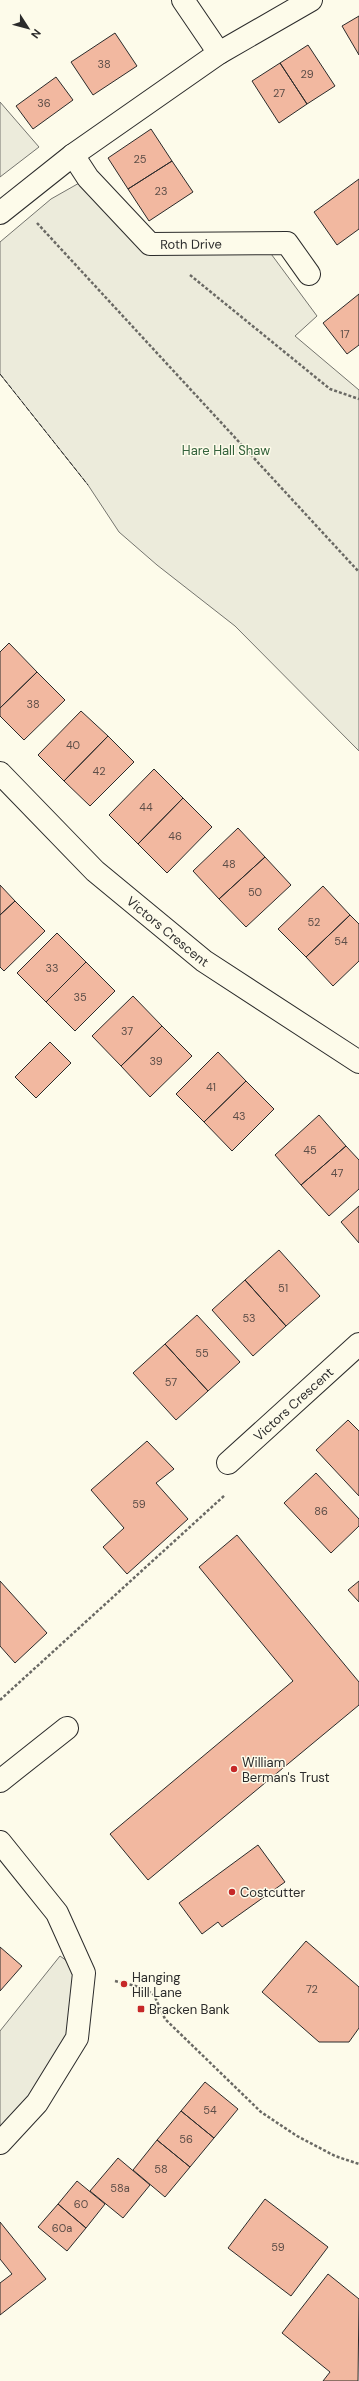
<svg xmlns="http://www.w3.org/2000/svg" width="359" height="2381" font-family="'DM Sans',sans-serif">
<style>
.green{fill:#ecebdb;stroke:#74746e}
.building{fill:#f2b8a0;stroke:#2b2b2b}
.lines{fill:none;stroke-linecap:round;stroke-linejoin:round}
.minor-casing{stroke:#2b2b2b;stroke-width:24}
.path{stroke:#6a6964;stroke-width:2.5;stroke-dasharray:3 2;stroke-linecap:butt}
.minor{stroke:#fdfbea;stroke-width:22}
.fence{stroke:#2b2b2b;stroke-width:1;stroke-dasharray:5 2;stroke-linecap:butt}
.poi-dot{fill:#c62828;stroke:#fdfbea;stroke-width:1.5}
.labels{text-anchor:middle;stroke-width:3;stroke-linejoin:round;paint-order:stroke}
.number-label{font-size:11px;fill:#5d4e48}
.street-label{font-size:13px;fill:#2b2b2b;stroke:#fdfbea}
.park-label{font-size:13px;fill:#34623c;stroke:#fdfbea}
.poi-label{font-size:13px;fill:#2b2b2b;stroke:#fdfbea;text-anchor:start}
</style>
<rect width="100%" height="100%" fill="#fdfbea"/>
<path class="green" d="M 0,102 L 39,147 L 0,177 Z
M 88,178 L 150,244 L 263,243 L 317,316 L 295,336 L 359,390 L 359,751 L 235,626 L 157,565 L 119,532 L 88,485 L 0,374 L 0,242 L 51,199 Z
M 60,1956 L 84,1973 L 77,2038 L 0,2143 L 0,2031 Z"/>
<path class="building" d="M 359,16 L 359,55 L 342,26 Z
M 115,33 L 137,66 L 93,95 L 71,62 Z
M 308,45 L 335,86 L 307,104 L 280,63 Z
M 280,63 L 307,104 L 279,123 L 252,81 Z
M 56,77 L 73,100 L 33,129 L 16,106 Z
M 151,129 L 172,161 L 128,189 L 108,158 Z
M 172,161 L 193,192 L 149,221 L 128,189 Z
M 359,179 L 359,229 L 337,245 L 314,212 Z
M 359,294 L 359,345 L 347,354 L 323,323 Z
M 9,643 L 37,672 L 0,708 L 0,652 Z
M 37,672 L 65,700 L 24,740 L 0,716 L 0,708 Z
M 81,711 L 108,736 L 64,781 L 38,755 Z
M 108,736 L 134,762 L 90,806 L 64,781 Z
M 154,769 L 183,798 L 138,844 L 109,815 Z
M 183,798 L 212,827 L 167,873 L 138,844 Z
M 238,828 L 265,857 L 219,899 L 193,871 Z
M 265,857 L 291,885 L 246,927 L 219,899 Z
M 0,885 L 15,901 L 0,915 Z
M 323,886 L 350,915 L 306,957 L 278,929 Z
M 15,901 L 45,931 L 4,971 L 0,967 L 0,915 Z
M 350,915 L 359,924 L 359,961 L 333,986 L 306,957 Z
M 57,933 L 86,962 L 46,1002 L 17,973 Z
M 86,962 L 115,991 L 75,1031 L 46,1002 Z
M 133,996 L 162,1026 L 121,1066 L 92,1036 Z
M 162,1026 L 192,1056 L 150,1097 L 121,1066 Z
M 50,1042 L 71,1063 L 36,1098 L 15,1077 Z
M 218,1052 L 246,1081 L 204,1122 L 176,1094 Z
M 246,1081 L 274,1109 L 232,1151 L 204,1122 Z
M 319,1115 L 346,1146 L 301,1185 L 275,1155 Z
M 346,1146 L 359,1160 L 359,1189 L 329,1216 L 301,1185 Z
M 359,1206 L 359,1243 L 341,1222 Z
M 279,1250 L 320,1296 L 286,1326 L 245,1280 Z
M 245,1280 L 286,1326 L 253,1356 L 212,1310 Z
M 197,1315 L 240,1362 L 208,1391 L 165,1344 Z
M 165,1344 L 208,1391 L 176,1420 L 133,1373 Z
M 348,1420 L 359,1431 L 359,1496 L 316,1450 Z
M 147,1441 L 174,1469 L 156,1483 L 188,1519 L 127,1574 L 103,1547 L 124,1528 L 91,1490 Z
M 316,1473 L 359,1519 L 359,1526 L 331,1553 L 284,1503 Z
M 237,1535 L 359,1682 L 359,1705 L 148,1880 L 110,1834 L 293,1681 L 199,1567 Z
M 0,1581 L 47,1633 L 15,1663 L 0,1646 Z
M 359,1581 L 359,1602 L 348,1590 Z
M 258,1845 L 285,1882 L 222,1927 L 218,1922 L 202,1934 L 179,1903 Z
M 306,1941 L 359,1987 L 359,2028 L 349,2042 L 319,2042 L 262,1992 Z
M 0,1947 L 22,1966 L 0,1991 Z
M 205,2082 L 238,2109 L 214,2138 L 181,2111 Z
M 181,2111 L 214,2138 L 190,2167 L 157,2140 Z
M 157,2140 L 190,2167 L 165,2197 L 133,2170 Z
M 118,2158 L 150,2185 L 123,2218 L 90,2191 Z
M 77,2181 L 105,2204 L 86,2228 L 58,2204 Z
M 265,2199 L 328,2247 L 291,2296 L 228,2248 Z
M 58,2204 L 86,2228 L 67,2251 L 38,2227 Z
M 0,2222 L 46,2279 L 0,2315 L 0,2283 L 12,2274 L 0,2259 Z
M 328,2274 L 359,2299 L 358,2381 L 323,2381 L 330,2372 L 282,2333 Z"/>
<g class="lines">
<defs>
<g id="minor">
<path d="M 183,0 L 219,53"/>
<path id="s1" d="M 73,155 L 88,178 L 150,244 L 287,243 L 309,274"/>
<path d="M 0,213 L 73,155 L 219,53 L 311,0"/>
<path id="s2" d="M 0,773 L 95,871 L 204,961 L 359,1062"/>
<path id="s3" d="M 228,1463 L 359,1344"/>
<path d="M 0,1781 L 67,1728"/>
<path d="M 0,1842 L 57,1913 L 84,1973 L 77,2038 L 37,2103 L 0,2143"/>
</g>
</defs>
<use href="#minor" class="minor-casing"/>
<path class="path" d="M 37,223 L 359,572
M 190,275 L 330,389 L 359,399
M 0,1700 L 225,1495
M 115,1981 L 144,1988 L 154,1995 L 165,2019 L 261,2112 L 297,2136 L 335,2156 L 359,2164"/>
<use href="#minor" class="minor"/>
<path class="fence" d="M 0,374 L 88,485"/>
</g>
<g class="poi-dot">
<circle cx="234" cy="1769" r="4"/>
<circle cx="232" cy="1892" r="4"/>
<circle cx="124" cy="1984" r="4"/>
<rect x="137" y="2005" width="8" height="8" rx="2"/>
</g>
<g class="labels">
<g class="number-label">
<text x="104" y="68">38</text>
<text x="307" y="78">29</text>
<text x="279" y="97">27</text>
<text x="44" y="107">36</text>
<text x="140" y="163">25</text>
<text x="161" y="195">23</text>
<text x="345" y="338">17</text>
<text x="33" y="708">38</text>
<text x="73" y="749">40</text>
<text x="99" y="775">42</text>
<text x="146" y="811">44</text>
<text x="175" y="840">46</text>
<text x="229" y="868">48</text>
<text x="255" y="896">50</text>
<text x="314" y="926">52</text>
<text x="341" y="945">54</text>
<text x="52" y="972">33</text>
<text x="80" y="1001">35</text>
<text x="127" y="1035">37</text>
<text x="156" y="1065">39</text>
<text x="211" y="1091">41</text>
<text x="239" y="1120">43</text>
<text x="310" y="1154">45</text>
<text x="337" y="1177">47</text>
<text x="283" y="1292">51</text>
<text x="249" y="1322">53</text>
<text x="202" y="1357">55</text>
<text x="171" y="1386">57</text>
<text x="139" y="1508">59</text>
<text x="321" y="1515">86</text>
<text x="312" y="1993">72</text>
<text x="210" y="2114">54</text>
<text x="186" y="2143">56</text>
<text x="161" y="2173">58</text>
<text x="120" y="2192">58a</text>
<text x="81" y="2208">60</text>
<text x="62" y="2232">60a</text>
<text x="278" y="2251">59</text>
</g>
<g class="street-label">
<text dy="5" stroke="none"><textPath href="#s1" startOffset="159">Roth Drive</textPath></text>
<text dy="5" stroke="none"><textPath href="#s2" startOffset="231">Victors Crescent</textPath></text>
<text dy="5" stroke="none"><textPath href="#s3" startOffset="88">Victors Crescent</textPath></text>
</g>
<g class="park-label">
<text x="226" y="455">Hare Hall Shaw</text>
</g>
<g class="poi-label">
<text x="242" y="1767">William<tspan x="242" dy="15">Berman's Trust</tspan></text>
<text x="240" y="1897">Costcutter</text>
<text x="132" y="1982">Hanging<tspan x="132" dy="15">Hill Lane</tspan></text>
<text x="149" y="2014">Bracken Bank</text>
</g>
</g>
<g transform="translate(28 28) rotate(126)" stroke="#fdfbea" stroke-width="3" paint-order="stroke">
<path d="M0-3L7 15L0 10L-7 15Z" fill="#2b2b2b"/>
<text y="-6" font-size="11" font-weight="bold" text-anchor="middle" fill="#2b2b2b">N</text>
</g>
</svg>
